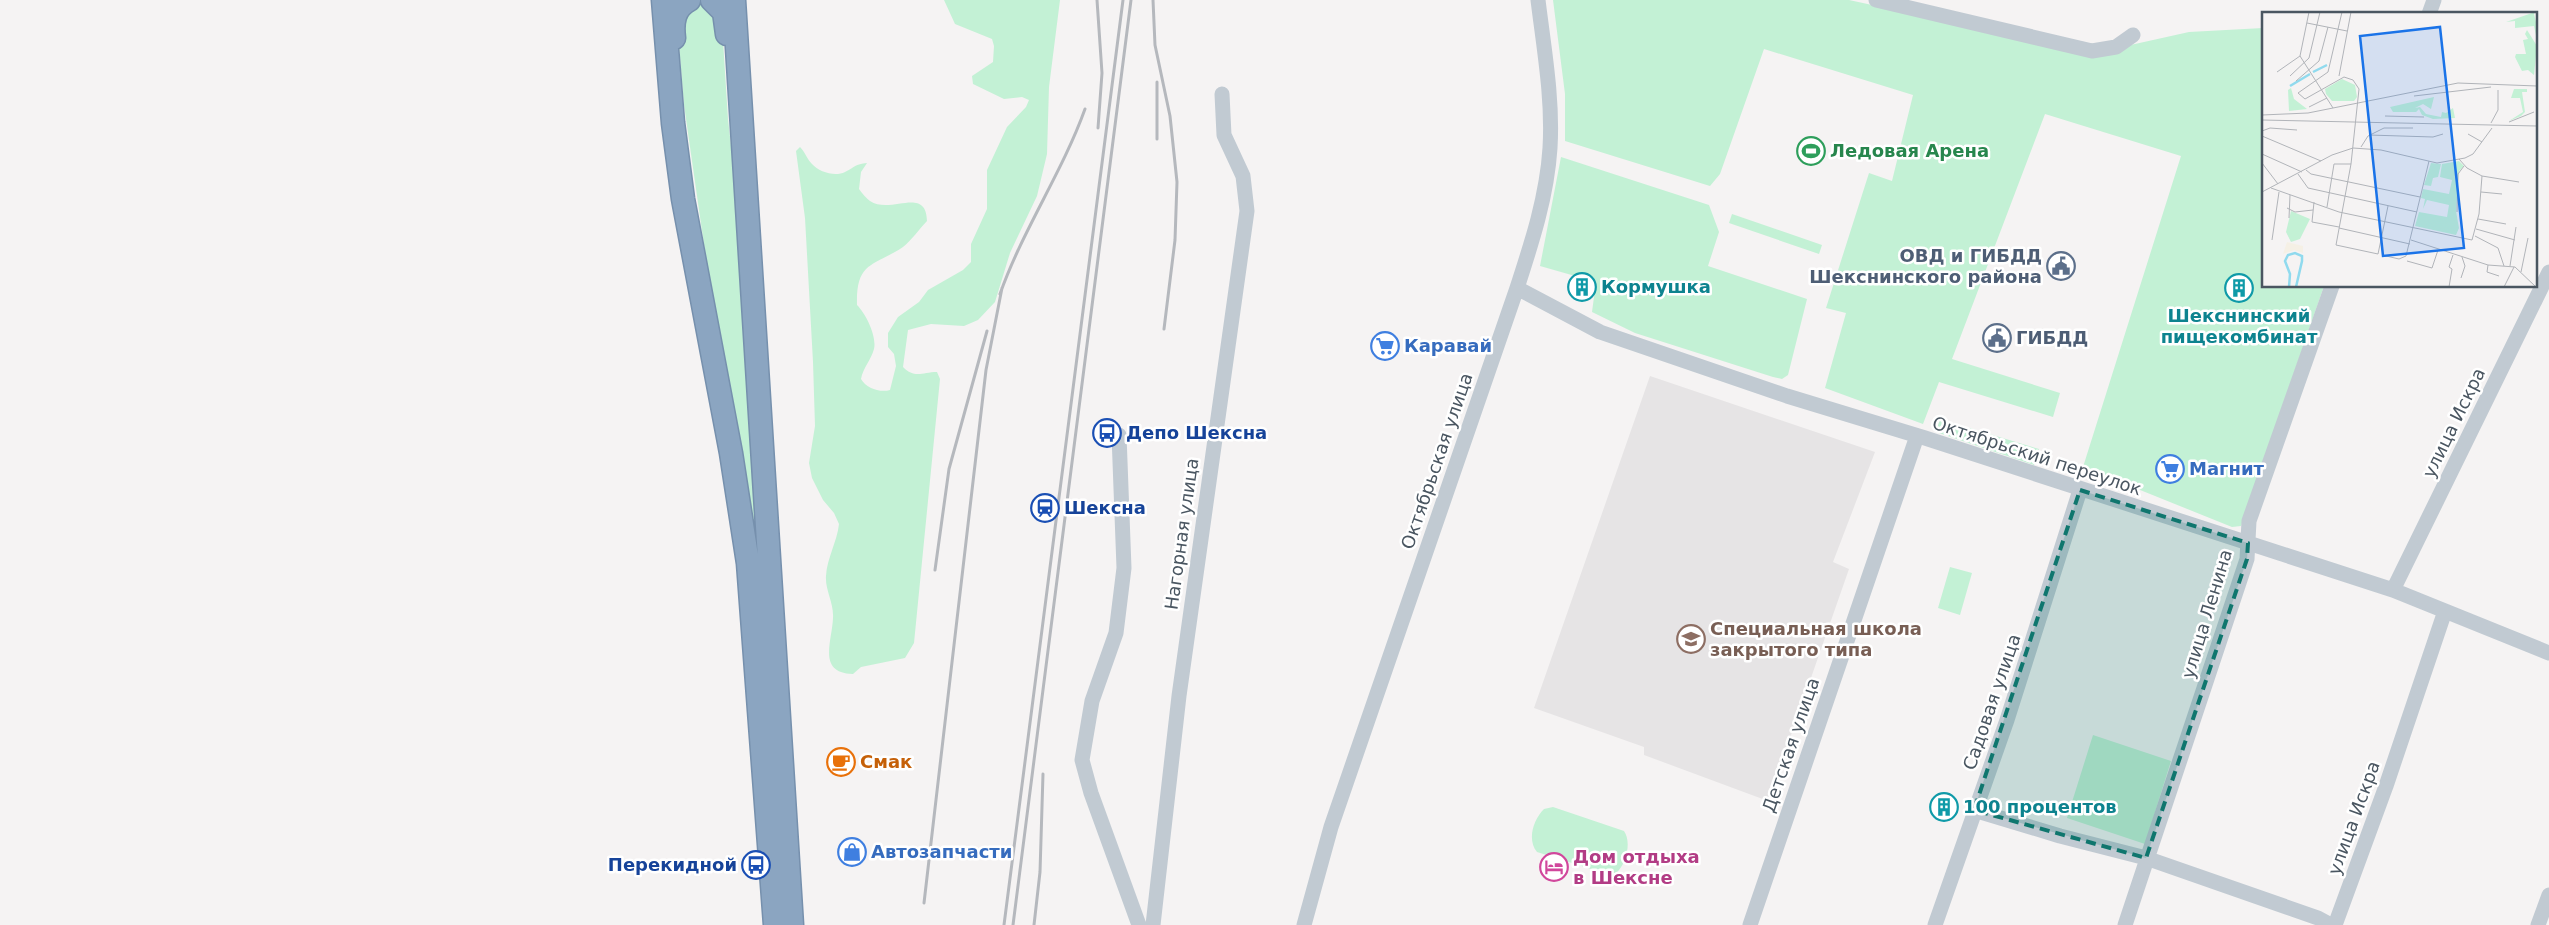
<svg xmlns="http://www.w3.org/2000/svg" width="2549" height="925" font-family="'DejaVu Sans',sans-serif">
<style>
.education{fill:#e6e4e5}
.green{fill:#c3f1d5}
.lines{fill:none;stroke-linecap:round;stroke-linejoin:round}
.highway-casing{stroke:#7690ad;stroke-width:25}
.minor{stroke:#c1cad2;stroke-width:15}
.highway{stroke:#8ba5c1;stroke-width:22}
.rail{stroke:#b5b8bd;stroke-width:3}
.marked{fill:#0f766e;fill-opacity:0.2;stroke:#0f766e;stroke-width:4;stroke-dasharray:10 6;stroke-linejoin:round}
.labels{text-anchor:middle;stroke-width:5;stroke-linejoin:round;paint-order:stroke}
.leisure-label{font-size:18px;font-weight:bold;fill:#27864d;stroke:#fff;text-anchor:start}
.service-label{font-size:18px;font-weight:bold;fill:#4e5e75;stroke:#fff;text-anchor:end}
.culture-label{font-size:18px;font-weight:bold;fill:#0d838f;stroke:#fff;text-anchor:start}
.shop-label{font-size:18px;font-weight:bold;fill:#366cbe;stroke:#fff;text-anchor:start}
.street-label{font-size:18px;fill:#4a5661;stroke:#fff}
.transit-label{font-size:18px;font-weight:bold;fill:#164399;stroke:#fff;text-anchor:start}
.education-label{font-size:18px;font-weight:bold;fill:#785e54;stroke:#fff;text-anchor:start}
.food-label{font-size:18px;font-weight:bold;fill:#c56008;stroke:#fff;text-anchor:start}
.hotel-label{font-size:18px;font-weight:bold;fill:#b23c85;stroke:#fff;text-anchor:start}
.inset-river{fill:none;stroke:#90daee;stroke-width:2.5}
.inset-road{fill:none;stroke:#b1b4b9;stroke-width:1}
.view{fill:#1a73e8;fill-opacity:0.15;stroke:#1a73e8;stroke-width:2.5}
.inset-edge{fill:none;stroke:#4a5661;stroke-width:2.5}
</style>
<rect width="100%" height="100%" fill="#f5f3f3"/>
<path class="education" d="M 1650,376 L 1875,452 L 1833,562 L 1849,569 L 1768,801 L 1644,755 L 1644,747 L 1534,708 Z"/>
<path class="green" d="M 944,0 L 1060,0 L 1049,87 L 1047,154 L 1037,196 L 1010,253 L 995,302 L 978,320 L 964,326 L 931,324 L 908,330 L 903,367 C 915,379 922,372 937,372 L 940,379 L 914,643 L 905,658 L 861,667 L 853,674 C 817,673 832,642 833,618 C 834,603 825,590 826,576 C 827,558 837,542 839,524 L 834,513 L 823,500 L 812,478 L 809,463 L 815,426 L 813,362 L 805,218 L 796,151 L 800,147 C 805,152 807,159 812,164 C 819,172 835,177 845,172 C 855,167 855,164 867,163 L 861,172 L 859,189 C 862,193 866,198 870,201 C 891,215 926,185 927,221 C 919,229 912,240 903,247 C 873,267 856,261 857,305 C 866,314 877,336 874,349 C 871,360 863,368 861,379 C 866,388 880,393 890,390 L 896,366 L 894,354 L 888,347 L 888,333 L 898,317 L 919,302 L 928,290 L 963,270 L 971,262 L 971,244 L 987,209 L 987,170 L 1007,127 L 1026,107 L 1029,100 L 1022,97 L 1004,99 L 973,84 L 972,76 L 993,62 L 994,46 L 992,39 L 955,24 Z
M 1553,0 L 1849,0 L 2034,40 L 2126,46 L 2189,32 L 2263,28 L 2263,286 L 2324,286 L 2241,526 L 2232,527 L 2083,467 L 2181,156 L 2045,114 L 1952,359 L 2060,393 L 2053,417 L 1939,382 L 1923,424 L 1825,388 L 1846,313 L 1826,308 L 1869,173 L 1892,181 L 1913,95 L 1764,49 L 1720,174 L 1710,186 L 1565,141 L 1565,94 Z
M 696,2 L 702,2 L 722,25 L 728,119 L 737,199 L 772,720 L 684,105 L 678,34 L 685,7 Z
M 1561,157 L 1709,205 L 1719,232 L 1708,266 L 1807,299 L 1788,375 L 1782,379 L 1773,377 L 1635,333 L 1592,312 L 1596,282 L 1540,266 Z
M 1732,214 L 1822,245 L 1819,254 L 1729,223 Z
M 1940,419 L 2039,449 L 2034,465 L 1936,432 Z
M 1950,567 L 1972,573 L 1960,615 L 1938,608 Z
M 2093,735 L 2171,761 L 2145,844 L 2067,818 Z
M 1553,807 L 1624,831 C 1632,842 1626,865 1616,873 L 1607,874 L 1537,852 C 1527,840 1533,820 1544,809 Z"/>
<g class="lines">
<defs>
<path id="highway" d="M 663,0 L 673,123 L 683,199 L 731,453 L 748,563 L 775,925
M 712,0 L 724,12 L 727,34
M 734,0 L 792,925
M 674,38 C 672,22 674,8 689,0"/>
</defs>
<use href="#highway" class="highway-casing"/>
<path class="minor" d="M 1876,0 L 2092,51 L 2116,47 L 2133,35
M 2429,14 L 2434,0
M 1517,288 L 1600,332 L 1787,396 L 1925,438 L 2393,590 L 2549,653
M 1119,435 L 1124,568 L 1116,633 L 1092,701 L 1082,760 L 1091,793 L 1139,925
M 2393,590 L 2549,272
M 1974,810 L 2060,836 L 2146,858 L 2318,918 L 2331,925
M 1153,925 L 1179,696 L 1247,211 L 1243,176 L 1224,135 L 1222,94
M 1304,925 L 1331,827 L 1517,288 C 1532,242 1547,196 1550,148 C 1553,99 1544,49 1538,0
M 1750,925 L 1917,436
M 1935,925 L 2007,720 L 2080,490
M 2125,925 L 2247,559 L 2249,521 L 2332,286
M 2335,925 L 2386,786 L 2445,611
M 2538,925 L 2549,895"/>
<use href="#highway" class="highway"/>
<path class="rail" d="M 1097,0 L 1102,73 L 1098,128
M 1153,0 L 1155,45 L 1170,116 L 1177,182 L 1175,240 L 1164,329
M 1157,139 L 1157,82
M 1000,294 C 1023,229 1062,173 1085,109
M 935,570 L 949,469 L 987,331
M 924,903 L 986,370 L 1002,288
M 1004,925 L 1123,0
M 1013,925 L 1131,0
M 1034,925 L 1040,872 L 1043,774"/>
</g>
<path class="marked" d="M 2080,490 L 2248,543 L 2247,559 L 2146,858 L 1974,810 Z"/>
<defs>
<symbol id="stadium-ring" viewBox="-11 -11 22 22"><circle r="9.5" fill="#fff" stroke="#2e9e5b" stroke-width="1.5"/><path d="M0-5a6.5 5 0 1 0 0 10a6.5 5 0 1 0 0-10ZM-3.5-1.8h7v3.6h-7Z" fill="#2e9e5b"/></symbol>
<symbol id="civic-ring" viewBox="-11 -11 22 22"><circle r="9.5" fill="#fff" stroke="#5c6f8a" stroke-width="1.5"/><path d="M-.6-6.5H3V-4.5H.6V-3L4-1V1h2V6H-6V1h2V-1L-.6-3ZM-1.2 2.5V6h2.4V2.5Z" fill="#5c6f8a"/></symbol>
<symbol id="building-ring" viewBox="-11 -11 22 22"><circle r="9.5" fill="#fff" stroke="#0f9aa8" stroke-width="1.5"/><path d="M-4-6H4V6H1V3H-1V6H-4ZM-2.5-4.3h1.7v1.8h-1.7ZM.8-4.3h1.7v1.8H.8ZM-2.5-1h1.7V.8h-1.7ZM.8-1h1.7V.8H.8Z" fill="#0f9aa8"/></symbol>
<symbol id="supermarket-ring" viewBox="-11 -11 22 22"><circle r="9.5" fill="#fff" stroke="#3f7fe0" stroke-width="1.5"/><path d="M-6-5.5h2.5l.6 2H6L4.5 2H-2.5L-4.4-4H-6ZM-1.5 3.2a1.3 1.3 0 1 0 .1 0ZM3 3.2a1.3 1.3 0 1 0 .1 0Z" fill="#3f7fe0"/></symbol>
<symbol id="bus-ring" viewBox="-11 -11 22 22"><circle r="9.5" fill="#fff" stroke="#1a4fb4" stroke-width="1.5"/><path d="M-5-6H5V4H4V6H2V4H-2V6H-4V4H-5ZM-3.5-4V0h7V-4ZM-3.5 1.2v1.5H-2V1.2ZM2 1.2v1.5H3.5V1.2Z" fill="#1a4fb4"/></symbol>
<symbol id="station-ring" viewBox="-11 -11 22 22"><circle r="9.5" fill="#fff" stroke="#1a4fb4" stroke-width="1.5"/><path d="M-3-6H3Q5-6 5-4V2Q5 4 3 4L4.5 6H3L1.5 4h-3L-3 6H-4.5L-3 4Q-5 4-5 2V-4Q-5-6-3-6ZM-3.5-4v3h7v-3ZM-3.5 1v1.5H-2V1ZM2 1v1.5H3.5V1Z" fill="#1a4fb4"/></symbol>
<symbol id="school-ring" viewBox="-11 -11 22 22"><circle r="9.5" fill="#fff" stroke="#8d6e63" stroke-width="1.5"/><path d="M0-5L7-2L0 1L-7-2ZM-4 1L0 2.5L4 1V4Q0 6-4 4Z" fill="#8d6e63"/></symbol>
<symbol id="cafe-ring" viewBox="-11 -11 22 22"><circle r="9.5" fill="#fff" stroke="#e8710a" stroke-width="1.5"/><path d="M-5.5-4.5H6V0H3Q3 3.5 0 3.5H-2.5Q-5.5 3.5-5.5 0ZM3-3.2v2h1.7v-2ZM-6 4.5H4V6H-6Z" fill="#e8710a"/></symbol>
<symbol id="shop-ring" viewBox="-11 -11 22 22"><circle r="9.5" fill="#fff" stroke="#3f7fe0" stroke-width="1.5"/><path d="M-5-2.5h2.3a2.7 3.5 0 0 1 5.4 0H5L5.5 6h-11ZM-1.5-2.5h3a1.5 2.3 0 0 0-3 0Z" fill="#3f7fe0"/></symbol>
<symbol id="hotel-ring" viewBox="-11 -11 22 22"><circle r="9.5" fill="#fff" stroke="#d1479c" stroke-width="1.5"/><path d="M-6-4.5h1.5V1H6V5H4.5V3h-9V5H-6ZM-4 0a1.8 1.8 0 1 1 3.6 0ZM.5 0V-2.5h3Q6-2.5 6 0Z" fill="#d1479c"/></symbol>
</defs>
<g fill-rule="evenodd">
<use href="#stadium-ring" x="1795" y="135" width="32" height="32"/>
<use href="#civic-ring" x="2045" y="250" width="32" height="32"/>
<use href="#building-ring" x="1566" y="271" width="32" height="32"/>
<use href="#building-ring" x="2223" y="272" width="32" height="32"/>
<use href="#civic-ring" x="1981" y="322" width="32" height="32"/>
<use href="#supermarket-ring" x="1369" y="330" width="32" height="32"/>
<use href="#bus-ring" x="1091" y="417" width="32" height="32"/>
<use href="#supermarket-ring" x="2154" y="453" width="32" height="32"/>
<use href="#station-ring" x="1029" y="492" width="32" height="32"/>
<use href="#school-ring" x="1675" y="623" width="32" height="32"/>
<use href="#cafe-ring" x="825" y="746" width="32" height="32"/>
<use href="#building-ring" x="1928" y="791" width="32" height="32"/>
<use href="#shop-ring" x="836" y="836" width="32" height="32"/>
<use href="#bus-ring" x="740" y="849" width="32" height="32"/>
<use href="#hotel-ring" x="1538" y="851" width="32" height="32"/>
</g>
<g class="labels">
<g class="leisure-label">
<text x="1830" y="157">Ледовая Арена</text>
</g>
<g class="service-label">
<text x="2042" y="262">ОВД и ГИБДД<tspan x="2042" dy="21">Шекснинского района</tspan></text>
<text x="2016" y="344" text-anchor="start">ГИБДД</text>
</g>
<g class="culture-label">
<text x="1601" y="293">Кормушка</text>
<text x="2239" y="322" text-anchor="middle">Шекснинский<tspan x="2239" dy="21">пищекомбинат</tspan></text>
<text x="1963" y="813">100 процентов</text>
</g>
<g class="shop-label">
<text x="1404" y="352">Каравай</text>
<text x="2189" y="475">Магнит</text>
<text x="871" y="858">Автозапчасти</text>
</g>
<g class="street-label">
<text transform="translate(2454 423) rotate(-64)" y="6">улица Искра</text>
<text transform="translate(2037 456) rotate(18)" y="6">Октябрьский переулок</text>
<text transform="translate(1437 461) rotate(-71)" y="6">Октябрьская улица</text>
<text transform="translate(1182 534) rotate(-82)" y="6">Нагорная улица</text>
<text transform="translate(2207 614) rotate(-73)" y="6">улица Ленина</text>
<text transform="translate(1992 702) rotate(-71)" y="6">Садовая улица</text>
<text transform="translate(1791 745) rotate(-71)" y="6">Детская улица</text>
<text transform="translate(2354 818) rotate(-70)" y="6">улица Искра</text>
</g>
<g class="transit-label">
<text x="1126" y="439">Депо Шексна</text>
<text x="1064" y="514">Шексна</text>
<text x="737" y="871" text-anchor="end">Перекидной</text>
</g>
<g class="education-label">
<text x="1710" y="635">Специальная школа<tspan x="1710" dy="21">закрытого типа</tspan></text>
</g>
<g class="food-label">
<text x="860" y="768">Смак</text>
</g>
<g class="hotel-label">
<text x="1573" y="863">Дом отдыха<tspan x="1573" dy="21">в Шекснe</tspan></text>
</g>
</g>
<g transform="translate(2262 12)">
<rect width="275" height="275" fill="#f5f3f3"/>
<path d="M 273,0 L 272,2 L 275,14 L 275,28 L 272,14 L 253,16 L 253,9 L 244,10 ZM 265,18 L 275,34 L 272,63 L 266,58 L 260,59 L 253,45 L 254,42 L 264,42 L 261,28 L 266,27 L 263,22 ZM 80,67 L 93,73 L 95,85 L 92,89 L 70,89 L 64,82 L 63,77 ZM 29,76 L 32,87 L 45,97 L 27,99 L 26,78 ZM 252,77 L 265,77 L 265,80 L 260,80 L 263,100 L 259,104 L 247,109 L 261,100 L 258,86 L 249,86 ZM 172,85 L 169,97 L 161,92 L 153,96 L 158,95 L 164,102 L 179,105 L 180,100 L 184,101 L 191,96 L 193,106 L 171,107 L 160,103 L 157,97 L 154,100 L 131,100 L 128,95 ZM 197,149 L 202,154 L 197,159 L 194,199 L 197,216 L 194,223 L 153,214 L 157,200 L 185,205 L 187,193 L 165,188 L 161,197 L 163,187 L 159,186 L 161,177 L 187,182 L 190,168 L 178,165 L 180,152 ZM 169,151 L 179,152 L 176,165 L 171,166 L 169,174 L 162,173 ZM 29,199 L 48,207 L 38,227 L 29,230 L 24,220 Z" fill="#c3f1d5"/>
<path d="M 25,230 L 41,234 L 41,241 L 32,238 L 21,242 Z" fill="#f5f0e5"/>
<path class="inset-river" d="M 51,60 L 65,53M 28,74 L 48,62M 27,275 L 28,262 L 23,249 L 26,243 L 33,241 L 40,244 L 40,249 L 34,275"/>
<path class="inset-road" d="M 80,0 L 66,60 L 36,81 L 43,87 L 82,65 L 91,68 L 97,77 L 89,152 L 74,233 L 116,242 L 126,194M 45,11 L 85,19M 38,44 L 71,96M 15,60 L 38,44 L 47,0M 28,64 L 47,46 L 58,0M 77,64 L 89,0M 34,69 L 57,49 L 66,15M 152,84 L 229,75M 47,95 L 65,86M 0,103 L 46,101 L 196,71 L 275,74M 123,104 L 162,105M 0,108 L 275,114M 247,110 L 272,100M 229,111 L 236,98 L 236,78M 0,119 L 8,116 L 35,118M 206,122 L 220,130M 107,123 L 171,125 L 181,122M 0,124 L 59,149M 99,135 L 106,124 L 122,116 L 151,116M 0,142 L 40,160M 0,151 L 16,172M 44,158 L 49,162 L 158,185M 36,162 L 46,176 L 155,200M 220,164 L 257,170M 9,176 L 77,200 L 210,228 L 217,202 L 220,164 L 205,156 L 197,147M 0,180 L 70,143 L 91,136 L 119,138 L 175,151 L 203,146 L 211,142 L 230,116M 219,180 L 240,182M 52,190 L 50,210 L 77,215M 65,195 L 72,152 L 89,152M 25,196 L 33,200 L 51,198M 195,200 L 196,162 L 202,154M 27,206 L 28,183M 216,207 L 244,212M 77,216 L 148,232M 214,217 L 253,228M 213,224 L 236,236 L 242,254M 10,228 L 17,180M 149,228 L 226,253 L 253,255 L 274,275M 120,243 L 137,247 L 144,244 L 167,149M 145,249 L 170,256 L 176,238M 226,253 L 225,260 L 237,264M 248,254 L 254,215M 259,260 L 266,226M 199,266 L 203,254 L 200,245M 187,275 L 190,257 L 187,255 L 191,243M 242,275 L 252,255"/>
<path class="view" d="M 178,15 L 202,236 L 121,244 L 98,24 Z"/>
<rect width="275" height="275" class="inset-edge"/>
</g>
</svg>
